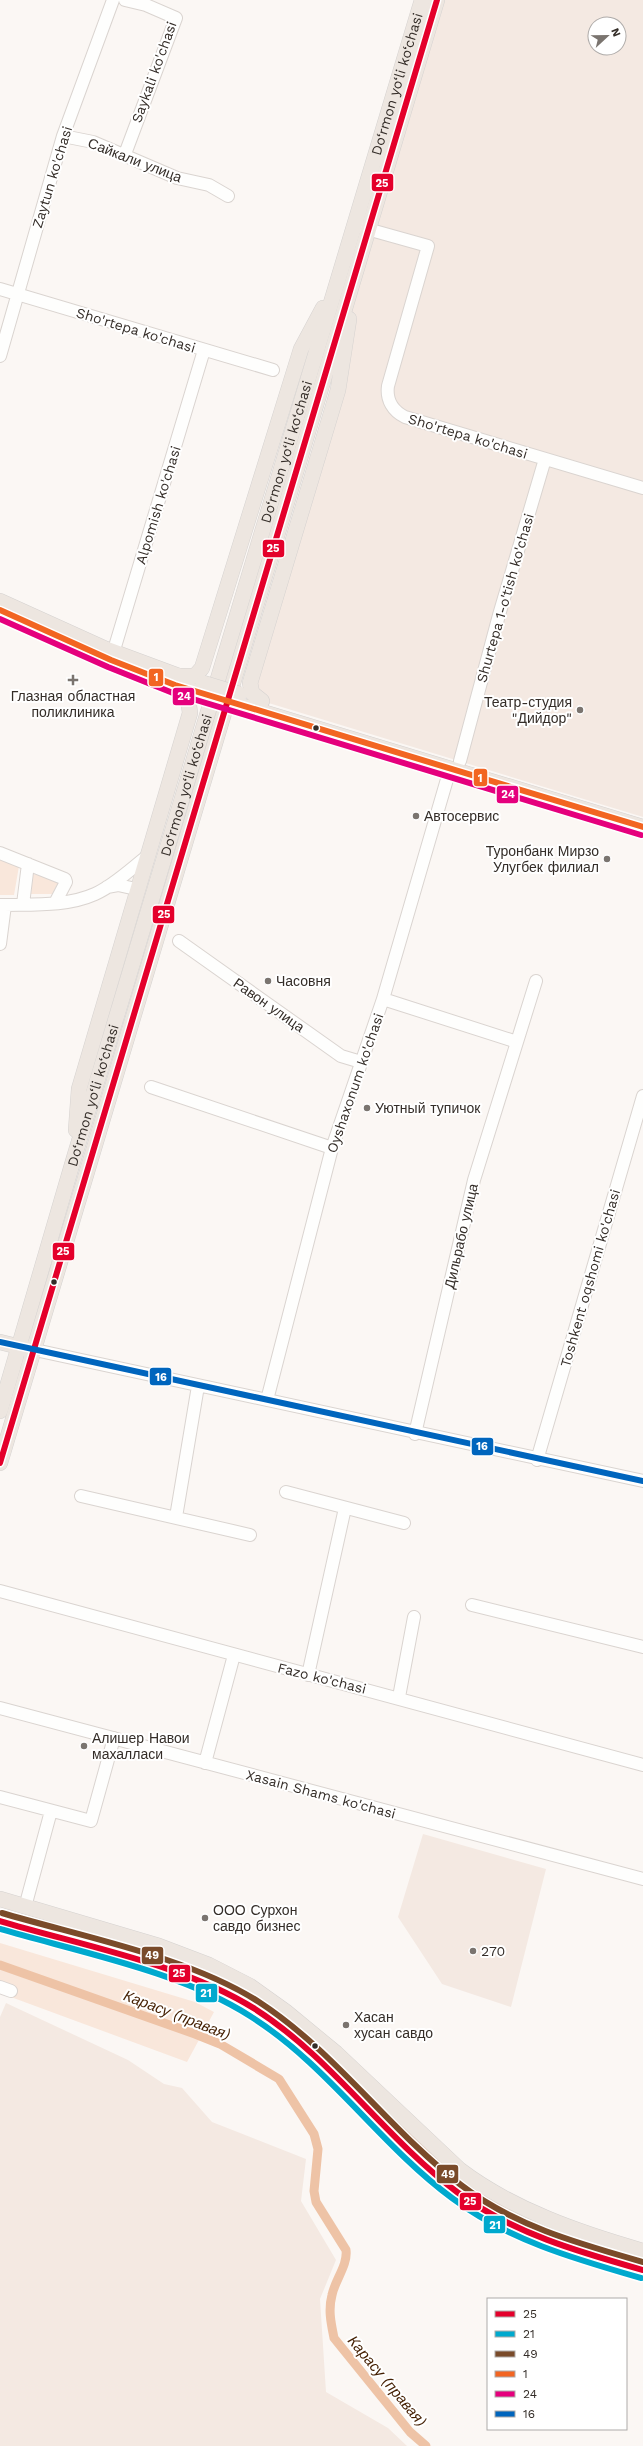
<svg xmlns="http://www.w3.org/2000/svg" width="643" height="2446" font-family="'Work Sans',sans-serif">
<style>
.built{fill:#f4e9e2;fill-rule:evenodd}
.green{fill:#f9e7db}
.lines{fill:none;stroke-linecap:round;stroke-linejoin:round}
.stream{stroke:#eec3a6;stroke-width:2.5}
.canal{stroke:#eec3a6;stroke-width:9}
.minor-casing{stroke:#dad4d0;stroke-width:14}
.major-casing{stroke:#d5d2d0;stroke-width:16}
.minor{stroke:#fefefd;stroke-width:12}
.major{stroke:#ede6e0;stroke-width:15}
.major-bridge-casing{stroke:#d5d2d0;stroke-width:16;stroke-linecap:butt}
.major-bridge{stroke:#ede6e0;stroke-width:15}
.bus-1-casing{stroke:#fff;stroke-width:9}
.bus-2-casing{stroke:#fff;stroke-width:9}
.bus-3-casing{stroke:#fff;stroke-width:9}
.bus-4-casing{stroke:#fff;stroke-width:9}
.bus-5-casing{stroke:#fff;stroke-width:9}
.bus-6-casing{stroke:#fff;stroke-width:9}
.bus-1{stroke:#e4002b;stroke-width:6}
.bus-2{stroke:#00a9ce;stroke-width:6}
.bus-3{stroke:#7a4b2a;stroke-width:6}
.bus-4{stroke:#f26522;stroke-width:6}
.bus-5{stroke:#e5007d;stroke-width:6}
.bus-6{stroke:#0065bd;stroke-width:6}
.poi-dot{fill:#7a746f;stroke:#fff;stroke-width:1.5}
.bus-dot{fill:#342d28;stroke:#fff;stroke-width:1.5}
.labels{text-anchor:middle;stroke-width:4;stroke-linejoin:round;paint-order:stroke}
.street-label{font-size:14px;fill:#342d28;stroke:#fff}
.poi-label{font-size:14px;fill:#342d28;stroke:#fff;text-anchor:start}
.water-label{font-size:15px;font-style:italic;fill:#431e00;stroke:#fff}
.line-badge{stroke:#fff;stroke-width:1.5}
.badge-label{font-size:11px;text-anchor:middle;font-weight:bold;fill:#fff}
</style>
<rect width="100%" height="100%" fill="#fbf7f4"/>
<path class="built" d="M 437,0 L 643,0 L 643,817 L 262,701 L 254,696 L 338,390 L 353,280 ZM 595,24 L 619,24 L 619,48 L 595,48 Z
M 423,1834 L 546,1869 L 511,2007 L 442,1984 L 398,1917 Z
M 6,2003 L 128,2060 L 164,2084 L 182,2088 L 212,2122 L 306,2159 L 301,2201 L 336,2260 L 320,2299 L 326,2392 L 388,2428 L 407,2446 L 0,2446 L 0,2017 Z"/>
<path class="green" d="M 0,858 L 19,866 L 14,895 L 0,895 Z
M 33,874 L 59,881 L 52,894 L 31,894 Z
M 30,1916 L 176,1959 L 221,1978 L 219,1983 L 163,1961 L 28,1921 Z
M 0,1943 L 195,2002 L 214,2012 L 187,2062 L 0,1993 Z
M 372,2095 L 457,2174 L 453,2178 L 368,2099 Z
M 476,2191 L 550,2228 L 643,2257 L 643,2262 C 583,2245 528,2225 473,2194 Z"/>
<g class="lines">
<path class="stream" d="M 369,2097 L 452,2174 L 479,2195 L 549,2230 L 643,2260"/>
<path class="canal" d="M 0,1965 L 195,2034 L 220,2044 L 279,2079 L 314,2134 L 318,2149 L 314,2191 L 316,2202 L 346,2250 C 348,2265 335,2280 332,2295 C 328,2310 331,2323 334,2338 L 410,2432 L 426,2446"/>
<defs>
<path id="minor" d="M 63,136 L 93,142 L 177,178 L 209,185 L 228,196
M 125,154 L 176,18 L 146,5 L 125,0
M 360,227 L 428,246 L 388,386 C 386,400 393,411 405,417 L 643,488
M 0,289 L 273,370
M 0,356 L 63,136 L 113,0
M 111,660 L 204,350
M 460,761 L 499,615 L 545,459
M 0,853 L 65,879 L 66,882 L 55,903
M 107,887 L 118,885 L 136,889
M 23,904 L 28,864
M 0,905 C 31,904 66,907 95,894 C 113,886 130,870 145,858
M 179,941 L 341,1056 L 361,1062
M 0,944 L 5,905
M 383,999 L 517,1042
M 151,1087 L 332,1148
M 35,1350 L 643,1481
M 267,1400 L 332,1148 L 383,999 L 450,769
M 415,1434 L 474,1180 L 536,981
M 537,1460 L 643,1096
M 286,1492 L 404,1523
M 81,1496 L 250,1535
M 176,1517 L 198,1386
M 0,1591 C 214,1649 429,1705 643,1765
M 472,1605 L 643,1647
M 308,1675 L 345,1508
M 399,1697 L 414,1617
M 0,1708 L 643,1879
M 205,1763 L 234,1655
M 0,1797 L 91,1821 L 114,1738
M 25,1907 L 51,1811
M 0,1987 L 11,1991"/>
<g id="major">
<path d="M 0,601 L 106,649 L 187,679"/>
<path d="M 178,676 L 195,676 L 202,668 L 301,349 L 323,308"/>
<path d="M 178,686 L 200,693"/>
<path d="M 262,701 L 252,693 L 250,683 L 338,390 L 349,319"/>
<path d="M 236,704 L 643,827"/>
<path d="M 76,1130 L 79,1089 L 190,713 L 188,698 L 175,685"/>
<path d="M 0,1342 L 28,1349"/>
<path id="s1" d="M 0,1411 L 74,1158 L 422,0"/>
<path d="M 0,1463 L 437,0"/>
<path d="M 0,1899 L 159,1946 L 209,1965 L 250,1986 L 285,2011 L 336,2053 L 460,2170 C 513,2210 580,2233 643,2251"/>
<path d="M 0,1921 C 37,1932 75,1942 112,1953 C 161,1967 211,1981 255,2009 C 332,2058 385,2137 457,2192 C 511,2233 580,2252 643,2270"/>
</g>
</defs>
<use href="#minor" class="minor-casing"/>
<use href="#major" class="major-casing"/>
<use href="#minor" class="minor"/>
<use href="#major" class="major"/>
<defs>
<path id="major-bridge" d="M 203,683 L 239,694"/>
</defs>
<use href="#major-bridge" class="major-bridge-casing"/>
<use href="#major-bridge" class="major-bridge"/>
<defs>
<path id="bus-1" d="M 0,1463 L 437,0
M 0,1921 C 80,1945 184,1964 255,2009 C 332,2058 384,2137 457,2192 C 512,2233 579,2252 643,2270"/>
<path id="bus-2" d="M 0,1929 C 79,1952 182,1972 250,2016 C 328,2065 379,2144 452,2198 C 508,2240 575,2259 641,2278"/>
<path id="bus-3" d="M 2,1913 C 83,1937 189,1957 259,2002 C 336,2052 389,2130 461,2185 C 514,2226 580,2244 643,2262"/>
<path id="bus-4" d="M 0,610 L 111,660 L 175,685 L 643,827"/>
<path id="bus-5" d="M 0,619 L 108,667 L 173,693 L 641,835"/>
<path id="bus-6" d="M 0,1342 L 643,1481"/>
</defs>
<use href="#bus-1" class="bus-1-casing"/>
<use href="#bus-2" class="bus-2-casing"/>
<use href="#bus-3" class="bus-3-casing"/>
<use href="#bus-4" class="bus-4-casing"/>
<use href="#bus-5" class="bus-5-casing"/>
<use href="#bus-6" class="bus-6-casing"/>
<use href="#bus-1" class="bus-1"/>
<use href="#bus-2" class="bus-2"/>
<use href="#bus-3" class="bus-3"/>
<use href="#bus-4" class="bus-4"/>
<use href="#bus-5" class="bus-5"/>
<use href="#bus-6" class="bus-6"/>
</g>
<g class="poi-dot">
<path d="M71 674h4v4h4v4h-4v4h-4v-4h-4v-4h4z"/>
<circle cx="580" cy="710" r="4"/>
<circle cx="416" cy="816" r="4"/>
<circle cx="607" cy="859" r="4"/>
<circle cx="268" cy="981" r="4"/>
<circle cx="367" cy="1108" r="4"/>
<circle cx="84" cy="1746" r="4"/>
<circle cx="205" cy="1918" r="4"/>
<circle cx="473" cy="1951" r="4"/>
<circle cx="346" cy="2025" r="4"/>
</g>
<g class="bus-dot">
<circle cx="316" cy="728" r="3.5"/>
<circle cx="54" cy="1282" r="3.5"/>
<circle cx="315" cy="2046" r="3.5"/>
</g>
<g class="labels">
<g class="street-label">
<text transform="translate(154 72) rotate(-70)" y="5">Saykali ko'chasi</text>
<text dy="5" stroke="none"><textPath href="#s1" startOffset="1385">Do‘rmon yo‘li ko‘chasi</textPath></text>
<text transform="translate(135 160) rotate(21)" y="5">Сайкали улица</text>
<text transform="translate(52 177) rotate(-73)" y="5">Zaytun ko'chasi</text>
<text transform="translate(136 330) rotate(17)" y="5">Sho'rtepa ko'chasi</text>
<text transform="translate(468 436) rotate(17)" y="5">Sho'rtepa ko'chasi</text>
<text dy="5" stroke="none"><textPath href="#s1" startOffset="1001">Do‘rmon yo‘li ko‘chasi</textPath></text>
<text transform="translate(158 505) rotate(-73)" y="5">Alpomish ko'chasi</text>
<text transform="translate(505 598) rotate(-74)" y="5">Shurtepa 1-o'tish ko'chasi</text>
<text dy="5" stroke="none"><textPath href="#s1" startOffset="653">Do‘rmon yo‘li ko‘chasi</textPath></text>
<text transform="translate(269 1005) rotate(35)" y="5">Равон улица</text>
<text transform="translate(355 1083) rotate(-71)" y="5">Oyshaxonum ko'chasi</text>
<text dy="5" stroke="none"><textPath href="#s1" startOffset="329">Do‘rmon yo‘li ko‘chasi</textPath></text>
<text transform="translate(461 1236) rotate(-77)" y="5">Дильрабо улица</text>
<text transform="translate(590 1278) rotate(-74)" y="5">Toshkent oqshomi ko'chasi</text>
<text transform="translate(322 1678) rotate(14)" y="5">Fazo ko'chasi</text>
<text transform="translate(321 1794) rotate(15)" y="5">Xasain Shams ko'chasi</text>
</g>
<g class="poi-label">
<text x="73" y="701" text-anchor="middle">Глазная областная<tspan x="73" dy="16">поликлиника</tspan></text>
<text x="572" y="707" text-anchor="end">Театр-студия<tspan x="572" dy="16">"Дийдор"</tspan></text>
<text x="424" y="821">Автосервис</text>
<text x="599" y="856" text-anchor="end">Туронбанк Мирзо<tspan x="599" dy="16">Улугбек филиал</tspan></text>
<text x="276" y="986">Часовня</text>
<text x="375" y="1113">Уютный тупичок</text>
<text x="92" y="1743">Алишер Навои<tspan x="92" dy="16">махалласи</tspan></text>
<text x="213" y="1915">ООО Сурхон<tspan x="213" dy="16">савдо бизнес</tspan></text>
<text x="481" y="1956">270</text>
<text x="354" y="2022">Хасан<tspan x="354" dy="16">хусан савдо</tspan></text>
</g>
<g class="water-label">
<text transform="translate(177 2015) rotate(21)" y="5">Карасу (правая)</text>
<text transform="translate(387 2381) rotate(50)" y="5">Карасу (правая)</text>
</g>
</g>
<g class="line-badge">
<rect x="371" y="173" width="23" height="19" rx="4" fill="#e4002b"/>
<rect x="262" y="539" width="23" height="19" rx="4" fill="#e4002b"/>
<rect x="148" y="668" width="16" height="19" rx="4" fill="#f26522"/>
<rect x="172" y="687" width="23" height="19" rx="4" fill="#e5007d"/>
<rect x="473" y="768" width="15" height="19" rx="4" fill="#f26522"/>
<rect x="496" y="785" width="23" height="19" rx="4" fill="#e5007d"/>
<rect x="152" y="905" width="23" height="19" rx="4" fill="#e4002b"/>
<rect x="52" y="1242" width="23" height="19" rx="4" fill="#e4002b"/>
<rect x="149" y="1367" width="23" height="19" rx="4" fill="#0065bd"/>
<rect x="471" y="1437" width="23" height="19" rx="4" fill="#0065bd"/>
<rect x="141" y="1946" width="23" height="19" rx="4" fill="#7a4b2a"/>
<rect x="168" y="1964" width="23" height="19" rx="4" fill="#e4002b"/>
<rect x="195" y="1983" width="23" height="20" rx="4" fill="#00a9ce"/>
<rect x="436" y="2164" width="23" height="20" rx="4" fill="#7a4b2a"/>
<rect x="459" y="2192" width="23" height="19" rx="4" fill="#e4002b"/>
<rect x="483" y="2215" width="23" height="19" rx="4" fill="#00a9ce"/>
</g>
<g class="badge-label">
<text x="382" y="187">25</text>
<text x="273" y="552">25</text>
<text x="156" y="681">1</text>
<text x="184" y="700">24</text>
<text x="480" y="782">1</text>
<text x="508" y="798">24</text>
<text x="164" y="918">25</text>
<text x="63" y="1255">25</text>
<text x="161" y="1381">16</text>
<text x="482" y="1450">16</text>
<text x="152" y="1959">49</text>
<text x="179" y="1977">25</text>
<text x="206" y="1997">21</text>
<text x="448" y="2178">49</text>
<text x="470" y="2205">25</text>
<text x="495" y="2229">21</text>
</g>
<rect x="487" y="2298" width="140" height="132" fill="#ffffff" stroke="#aeaba9"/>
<rect x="495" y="2311" width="20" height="6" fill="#e4002b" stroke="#aeaba9"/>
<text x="523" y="2318" font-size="12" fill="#342d28">25</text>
<rect x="495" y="2331" width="20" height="6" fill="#00a9ce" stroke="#aeaba9"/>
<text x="523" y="2338" font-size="12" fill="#342d28">21</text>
<rect x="495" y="2351" width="20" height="6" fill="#7a4b2a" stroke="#aeaba9"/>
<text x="523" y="2358" font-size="12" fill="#342d28">49</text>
<rect x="495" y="2371" width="20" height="6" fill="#f26522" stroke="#aeaba9"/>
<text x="523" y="2378" font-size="12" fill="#342d28">1</text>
<rect x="495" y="2391" width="20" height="6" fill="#e5007d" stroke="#aeaba9"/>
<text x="523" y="2398" font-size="12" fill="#342d28">24</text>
<rect x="495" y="2411" width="20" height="6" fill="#0065bd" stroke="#aeaba9"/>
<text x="523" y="2418" font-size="12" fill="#342d28">16</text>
<g transform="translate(607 36) rotate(68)"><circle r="19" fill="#ffffff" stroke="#aeaba9"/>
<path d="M0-3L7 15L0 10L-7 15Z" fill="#7a746f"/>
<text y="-6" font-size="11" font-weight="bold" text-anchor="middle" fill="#342d28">N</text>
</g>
</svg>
